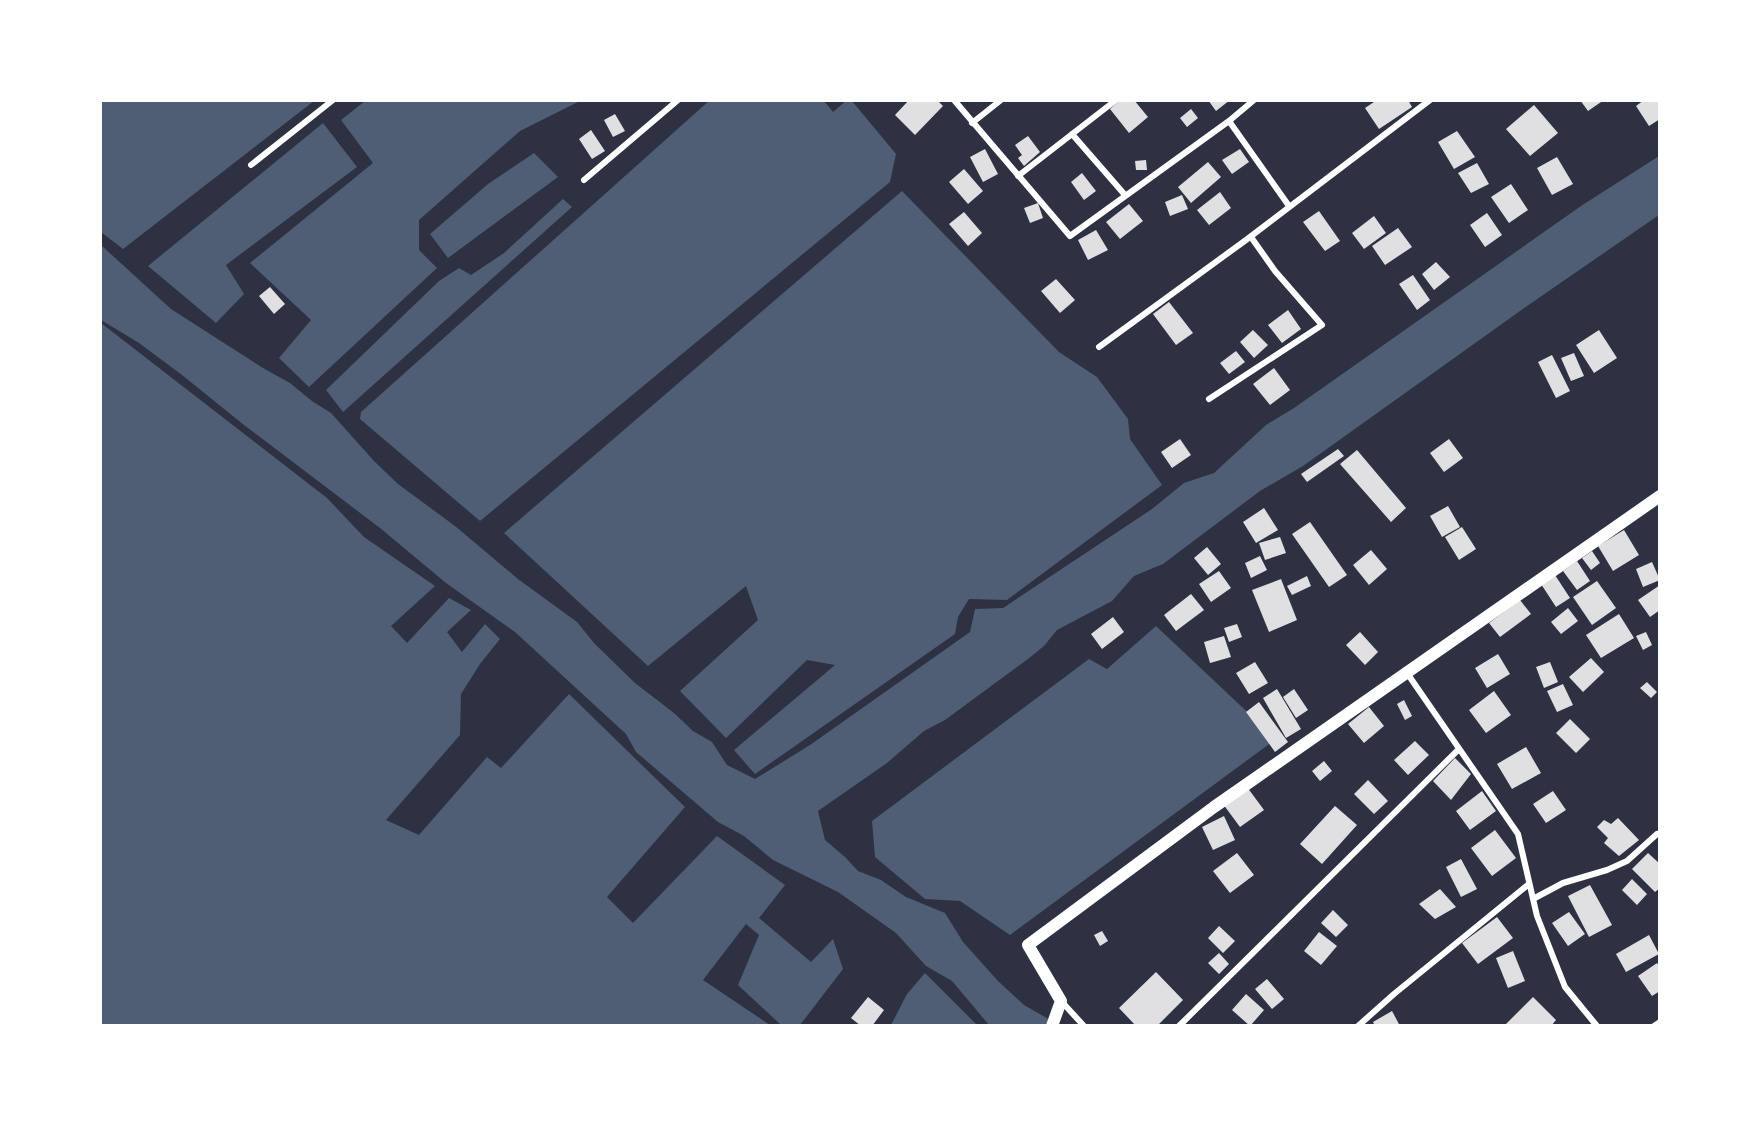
<svg xmlns="http://www.w3.org/2000/svg" width="1760" height="1126" font-family="Jost,sans-serif">
<style>
.water{fill:#4f5d75}
.building{fill:#e0e0e3}
.lines{fill:none;stroke-linecap:round;stroke-linejoin:round}
.minor{stroke:#fff;stroke-width:6}
.secondary{stroke:#fff;stroke-width:12}
</style>
<rect width="100%" height="100%" fill="#2d3142"/>
<path class="water" d="M 710,100 L 824,101 L 833,112 L 846,101 L 852,101 L 896,154 L 890,182 L 480,521 L 360,419 L 361,412 Z
M 100,101 L 101,100 L 314,101 L 123,249 L 101,232 Z
M 365,101 L 580,101 L 520,131 L 419,220 L 419,250 L 437,268 L 309,387 L 279,358 L 311,320 L 250,263 L 373,163 L 341,120 Z
M 323,123 L 357,167 L 226,265 L 244,294 L 216,323 L 148,266 Z
M 534,153 L 558,177 L 448,258 L 430,234 L 488,184 Z
M 1659,156 L 1659,215 L 1530,304 L 1303,466 L 1260,491 L 1163,564 L 1134,576 L 1112,601 L 1057,630 L 1044,646 L 1028,659 L 945,720 L 924,731 L 887,763 L 818,811 L 825,840 L 845,857 L 858,871 L 881,880 L 906,897 L 945,913 L 963,942 L 998,981 L 1024,1005 L 1059,1025 L 989,1025 L 952,981 L 926,966 L 896,933 L 838,892 L 773,860 L 744,836 L 718,822 L 636,752 L 626,734 L 515,632 L 446,583 L 380,528 L 244,425 L 182,375 L 139,343 L 101,320 L 101,245 L 171,309 L 263,368 L 290,383 L 312,401 L 331,413 L 374,461 L 398,484 L 455,526 L 518,579 L 577,622 L 594,643 L 635,683 L 674,713 L 693,731 L 712,742 L 727,765 L 755,779 L 810,745 L 970,632 L 975,609 L 1003,608 L 1152,509 L 1184,483 L 1214,473 L 1266,425 L 1294,408 L 1581,206 Z
M 902,191 L 1059,352 L 1097,377 L 1128,419 L 1130,439 L 1162,485 L 1007,600 L 969,599 L 958,617 L 955,634 L 755,774 L 734,750 L 835,665 L 807,660 L 726,738 L 680,691 L 758,620 L 746,586 L 648,666 L 504,533 Z
M 563,199 L 572,207 L 343,412 L 326,390 L 439,281 L 459,268 L 471,275 L 504,253 Z
M 101,323 L 327,498 L 364,537 L 435,586 L 391,626 L 407,643 L 449,598 L 471,610 L 447,632 L 462,652 L 485,624 L 500,639 L 480,664 L 461,694 L 460,735 L 386,820 L 419,835 L 487,757 L 501,768 L 569,694 L 685,807 L 607,897 L 633,923 L 717,836 L 785,885 L 759,918 L 811,962 L 833,939 L 843,969 L 800,1025 L 781,1025 L 738,985 L 759,935 L 746,924 L 703,980 L 770,1025 L 101,1025 Z
M 1156,626 L 1276,739 L 1010,935 L 960,901 L 925,899 L 875,857 L 872,821 L 1089,659 L 1107,669 Z
M 925,973 L 977,1025 L 891,1025 L 907,994 Z"/>
<path class="building" d="M 909,100 L 937,100 L 943,106 L 915,135 L 895,115 Z
M 1120,100 L 1134,100 L 1148,117 L 1129,133 L 1110,109 Z
M 1208,100 L 1230,100 L 1216,111 Z
M 1377,100 L 1408,100 L 1412,107 L 1379,129 L 1365,108 Z
M 1580,100 L 1604,100 L 1588,111 Z
M 1644,100 L 1660,100 L 1660,119 L 1649,126 L 1636,106 Z
M 1534,105 L 1558,133 L 1530,156 L 1506,129 Z
M 1191,109 L 1198,118 L 1187,127 L 1180,118 Z
M 615,114 L 625,131 L 613,137 L 604,120 Z
M 591,130 L 605,151 L 592,159 L 579,139 Z
M 1457,131 L 1475,157 L 1454,169 L 1438,142 Z
M 1028,136 L 1040,152 L 1024,166 L 1018,158 L 1022,155 L 1015,145 Z
M 985,149 L 998,174 L 983,182 L 970,157 Z
M 1240,149 L 1249,162 L 1232,174 L 1222,160 Z
M 1557,157 L 1573,184 L 1552,195 L 1537,168 Z
M 1146,160 L 1147,170 L 1136,170 L 1135,161 Z
M 1208,162 L 1221,177 L 1191,203 L 1178,187 Z
M 1477,163 L 1489,184 L 1471,193 L 1458,173 Z
M 964,169 L 983,191 L 968,204 L 949,182 Z
M 1082,173 L 1096,191 L 1084,200 L 1071,182 Z
M 1511,184 L 1528,210 L 1509,223 L 1491,197 Z
M 1220,192 L 1231,208 L 1209,225 L 1197,210 Z
M 1182,195 L 1188,209 L 1170,216 L 1165,202 Z
M 1038,203 L 1043,218 L 1030,223 L 1024,208 Z
M 1129,204 L 1143,221 L 1120,239 L 1106,222 Z
M 1319,211 L 1340,241 L 1325,251 L 1303,222 Z
M 964,212 L 982,233 L 968,246 L 949,224 Z
M 1487,213 L 1502,235 L 1485,247 L 1470,225 Z
M 1374,216 L 1386,233 L 1364,249 L 1352,233 Z
M 1398,228 L 1412,247 L 1385,265 L 1372,246 Z
M 1096,230 L 1108,250 L 1088,260 L 1078,240 Z
M 1436,262 L 1450,277 L 1434,290 L 1422,274 Z
M 1413,275 L 1430,300 L 1417,310 L 1399,284 Z
M 1056,279 L 1075,300 L 1060,313 L 1041,291 Z
M 270,287 L 285,304 L 274,314 L 259,296 Z
M 1169,302 L 1193,333 L 1176,345 L 1153,314 Z
M 1288,310 L 1301,329 L 1282,343 L 1268,325 Z
M 1253,330 L 1268,345 L 1254,358 L 1240,342 Z
M 1599,330 L 1617,358 L 1594,373 L 1576,345 Z
M 1236,351 L 1245,362 L 1229,374 L 1220,363 Z
M 1574,353 L 1584,376 L 1571,381 L 1561,358 Z
M 1552,355 L 1570,391 L 1556,398 L 1538,362 Z
M 1274,368 L 1290,390 L 1270,405 L 1253,384 Z
M 1180,439 L 1191,455 L 1172,468 L 1161,452 Z
M 1449,439 L 1463,458 L 1444,472 L 1430,453 Z
M 1338,449 L 1344,456 L 1307,482 L 1301,474 Z
M 1357,450 L 1406,508 L 1391,522 L 1340,464 Z
M 1448,506 L 1460,527 L 1442,537 L 1430,516 Z
M 1264,508 L 1278,530 L 1256,543 L 1243,522 Z
M 1310,522 L 1347,575 L 1329,587 L 1292,534 Z
M 1462,527 L 1476,549 L 1459,560 L 1445,537 Z
M 1624,530 L 1639,555 L 1613,571 L 1598,546 Z
M 1280,537 L 1286,553 L 1265,560 L 1259,543 Z
M 1207,547 L 1221,564 L 1208,575 L 1194,558 Z
M 1371,550 L 1387,569 L 1369,585 L 1353,565 Z
M 1592,551 L 1600,563 L 1591,570 L 1582,558 Z
M 1260,556 L 1267,570 L 1251,578 L 1245,563 Z
M 1577,561 L 1590,581 L 1577,590 L 1563,571 Z
M 1652,562 L 1660,580 L 1643,587 L 1636,569 Z
M 1219,571 L 1231,588 L 1211,602 L 1199,584 Z
M 1555,575 L 1570,598 L 1556,607 L 1541,584 Z
M 1307,576 L 1311,586 L 1292,595 L 1287,586 Z
M 1281,579 L 1297,620 L 1269,632 L 1252,590 Z
M 1597,581 L 1616,608 L 1592,625 L 1573,597 Z
M 1660,585 L 1660,610 L 1650,617 L 1638,600 Z
M 1191,594 L 1204,610 L 1176,631 L 1164,615 Z
M 1520,600 L 1531,614 L 1500,637 L 1489,623 Z
M 1568,608 L 1578,621 L 1561,634 L 1551,622 Z
M 1619,614 L 1634,638 L 1601,658 L 1586,635 Z
M 1113,617 L 1124,632 L 1102,649 L 1091,634 Z
M 1237,624 L 1242,637 L 1229,642 L 1224,628 Z
M 1360,632 L 1378,652 L 1365,665 L 1346,645 Z
M 1646,632 L 1652,645 L 1643,650 L 1636,636 Z
M 1224,636 L 1231,657 L 1210,663 L 1204,642 Z
M 1498,654 L 1510,674 L 1487,688 L 1475,668 Z
M 1591,658 L 1604,672 L 1583,692 L 1569,677 Z
M 1255,662 L 1268,683 L 1249,694 L 1236,673 Z
M 1550,662 L 1558,682 L 1544,688 L 1536,667 Z
M 1647,682 L 1657,692 L 1651,698 L 1640,688 Z
M 1563,684 L 1573,705 L 1557,712 L 1547,691 Z
M 1277,689 L 1301,729 L 1286,738 L 1263,698 Z
M 1294,689 L 1308,710 L 1296,718 L 1283,697 Z
M 1494,691 L 1511,715 L 1486,733 L 1469,710 Z
M 1404,700 L 1412,716 L 1405,720 L 1397,704 Z
M 1259,702 L 1288,742 L 1275,752 L 1246,712 Z
M 1369,707 L 1384,726 L 1364,743 L 1348,724 Z
M 1570,719 L 1590,739 L 1576,753 L 1556,733 Z
M 1415,741 L 1429,755 L 1408,775 L 1394,760 Z
M 1526,747 L 1541,773 L 1512,789 L 1497,764 Z
M 1455,758 L 1471,774 L 1451,800 L 1433,781 Z
M 1324,761 L 1332,771 L 1320,781 L 1312,771 Z
M 1368,780 L 1388,801 L 1374,814 L 1354,794 Z
M 1247,787 L 1264,810 L 1240,827 L 1223,804 Z
M 1482,791 L 1496,811 L 1470,830 L 1456,811 Z
M 1553,791 L 1566,810 L 1546,823 L 1533,804 Z
M 1335,806 L 1357,825 L 1322,864 L 1300,844 Z
M 1224,816 L 1235,840 L 1213,850 L 1202,827 Z
M 1618,818 L 1639,840 L 1619,856 L 1604,843 L 1608,838 L 1597,827 L 1604,820 L 1611,824 Z
M 1495,830 L 1516,858 L 1492,876 L 1471,848 Z
M 1237,853 L 1254,875 L 1230,893 L 1213,871 Z
M 1648,853 L 1660,864 L 1660,888 L 1655,892 L 1632,869 Z
M 1461,859 L 1477,889 L 1461,897 L 1446,867 Z
M 1632,879 L 1647,894 L 1637,905 L 1622,890 Z
M 1590,885 L 1612,925 L 1589,937 L 1568,896 Z
M 1440,889 L 1456,907 L 1435,919 L 1419,904 Z
M 1333,910 L 1348,925 L 1336,937 L 1321,923 Z
M 1569,912 L 1585,934 L 1568,946 L 1552,923 Z
M 1497,917 L 1513,938 L 1478,964 L 1462,943 Z
M 1219,926 L 1235,941 L 1223,953 L 1208,938 Z
M 1102,931 L 1108,941 L 1100,946 L 1094,935 Z
M 1319,932 L 1337,946 L 1321,965 L 1304,951 Z
M 1649,935 L 1659,954 L 1626,972 L 1616,954 Z
M 1513,951 L 1525,981 L 1508,988 L 1496,958 Z
M 1219,953 L 1229,964 L 1219,974 L 1208,963 Z
M 1657,963 L 1660,967 L 1660,991 L 1652,996 L 1638,976 Z
M 1156,972 L 1183,1000 L 1157,1026 L 1136,1026 L 1119,1008 Z
M 1267,979 L 1284,999 L 1272,1009 L 1255,989 Z
M 1246,994 L 1264,1010 L 1250,1026 L 1232,1010 Z
M 868,997 L 884,1010 L 872,1026 L 861,1026 L 851,1018 Z
M 1533,997 L 1556,1020 L 1551,1026 L 1508,1026 L 1506,1024 Z
M 1392,1011 L 1400,1026 L 1375,1026 L 1373,1022 Z"/>
<g class="lines">
<path class="minor" d="M 954,100 L 1070,236 L 1229,121 L 1254,100
M 1229,121 L 1289,206
M 972,123 L 1001,100
M 1072,134 L 1125,195
M 251,165 L 333,100
M 1018,176 L 1116,100
M 584,180 L 678,100
M 1099,347 L 1246,240 L 1430,100
M 1209,399 L 1322,325 L 1275,271 L 1251,237
M 1407,673 L 1518,834 L 1537,916 L 1565,987 L 1597,1026
M 1533,899 L 1563,883 L 1607,870 L 1627,861 L 1657,834
M 1062,1002 L 1084,1026
M 1179,1026 L 1459,749
M 1358,1026 L 1394,994 L 1529,884
M 1654,1026 L 1660,1022"/>
<path class="secondary" d="M 1052,1026 L 1061,1001 L 1028,945 L 1214,807 L 1660,496"/>
</g>
<rect width="1760" height="1126" fill="none" stroke="#ffffff" stroke-width="204"/>
</svg>
